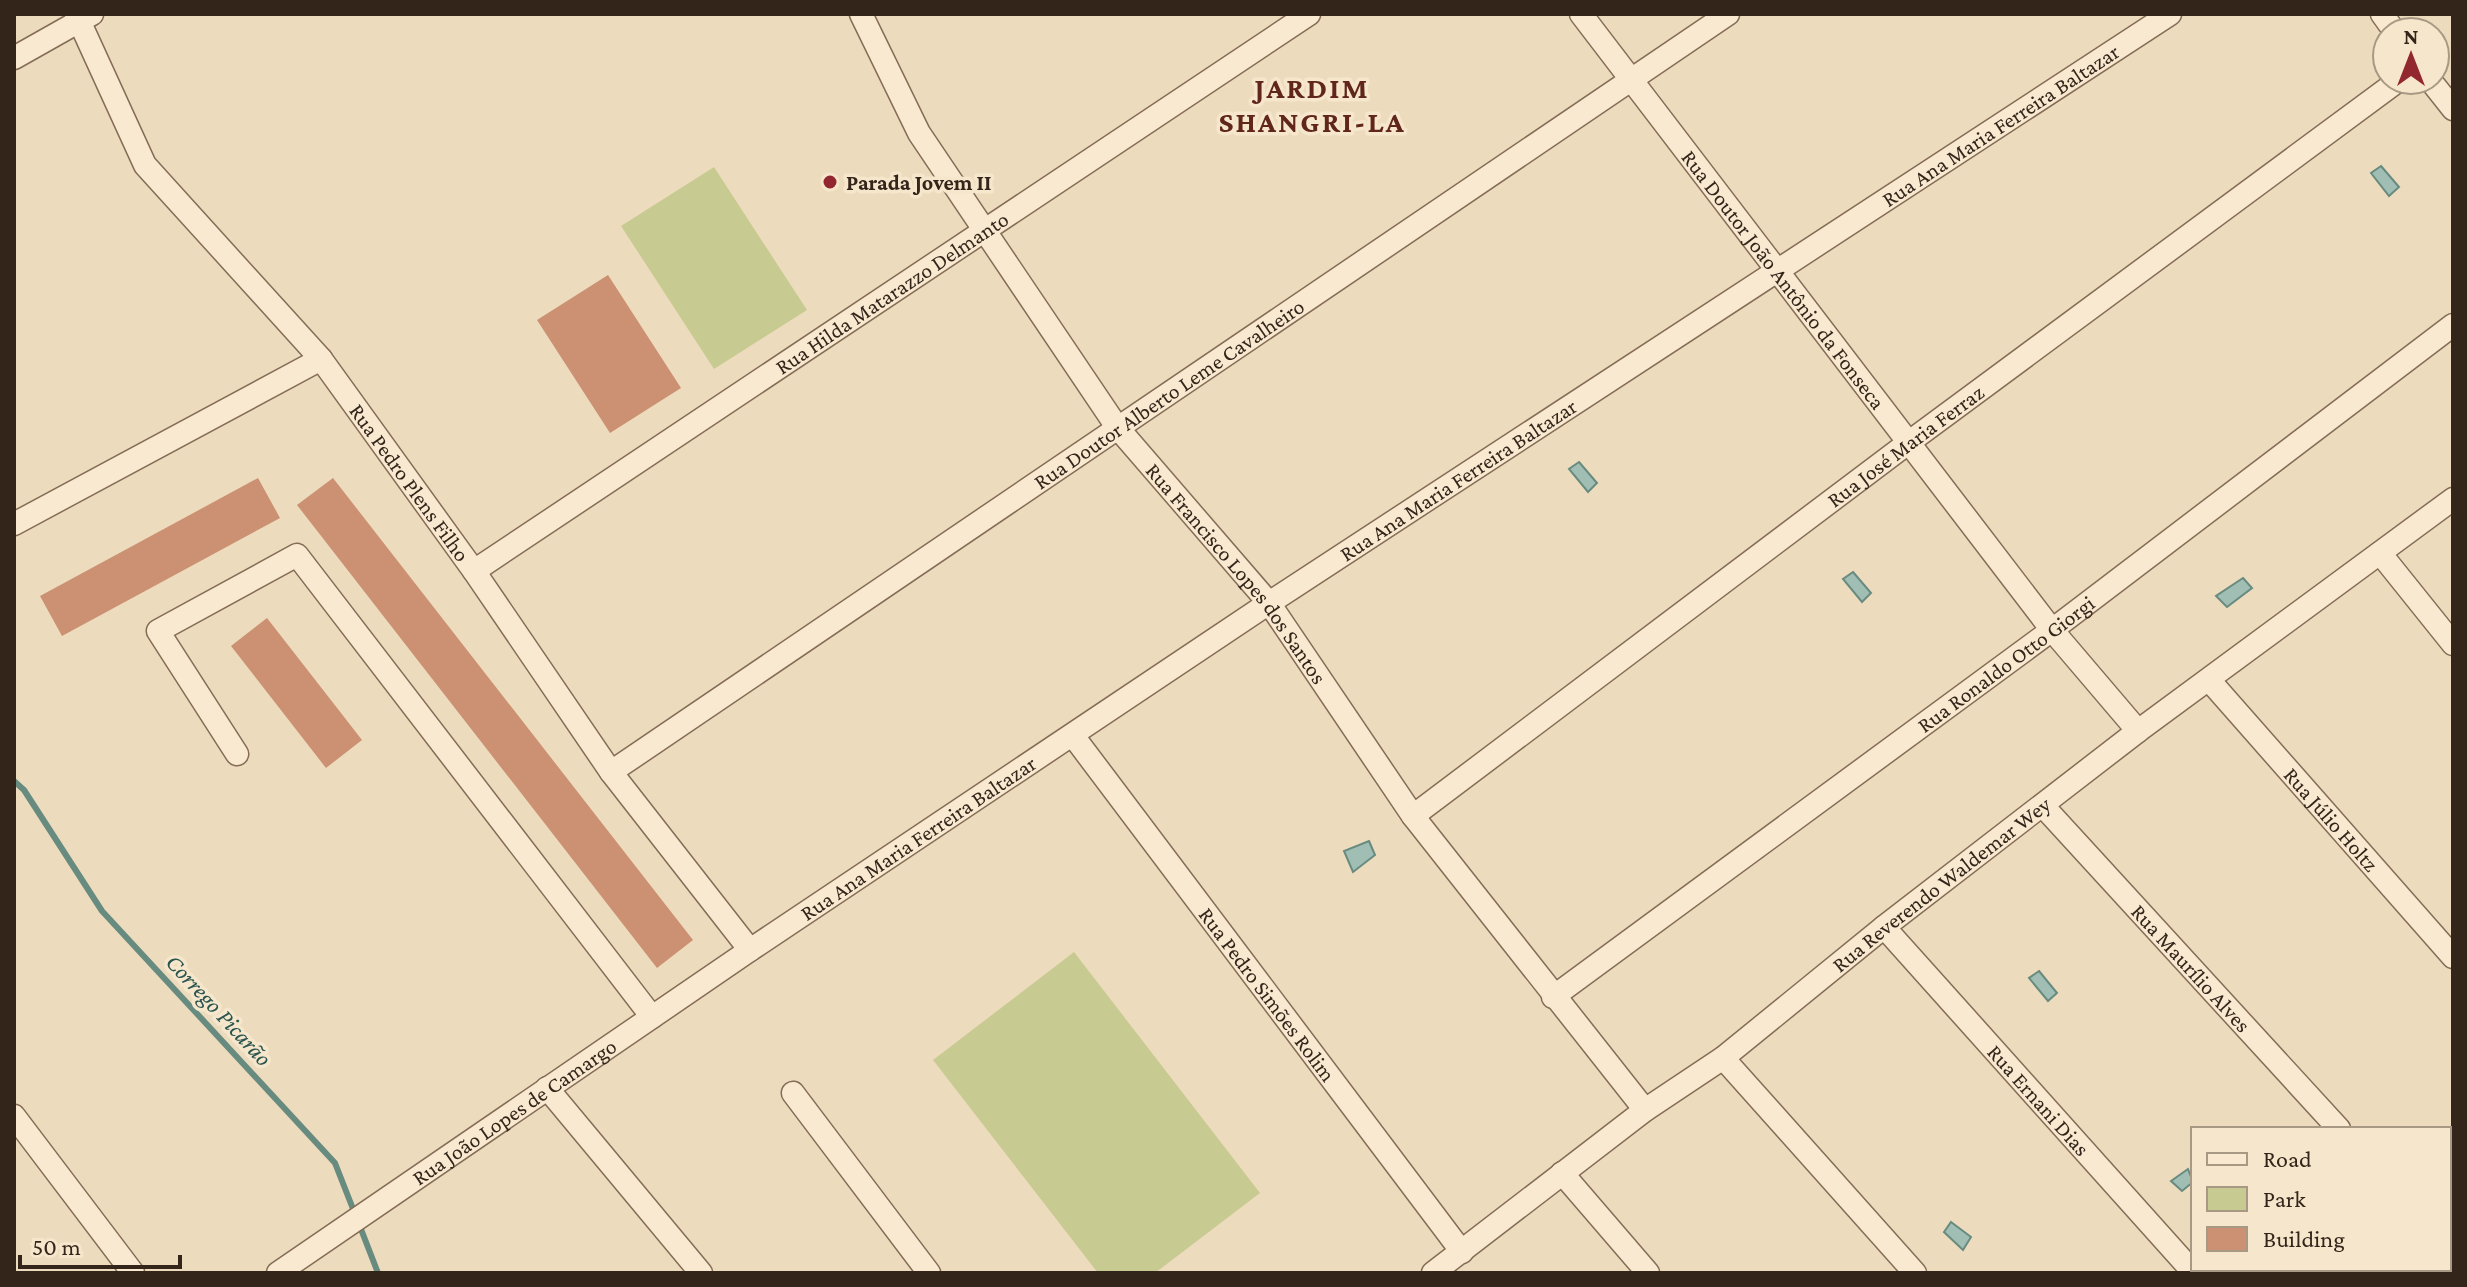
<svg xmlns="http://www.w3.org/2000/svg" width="2467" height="1287" font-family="'Crimson Pro',serif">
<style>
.green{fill:#c8cb91}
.water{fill:#a1beb4;stroke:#688b80;stroke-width:2}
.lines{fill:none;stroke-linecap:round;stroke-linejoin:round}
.stream{stroke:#688b80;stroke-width:6}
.building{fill:#cb9172}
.minor-casing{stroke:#856c56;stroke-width:25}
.minor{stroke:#f8e9d0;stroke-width:22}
.poi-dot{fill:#93272f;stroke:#f5e6cc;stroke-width:3}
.labels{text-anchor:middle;stroke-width:7;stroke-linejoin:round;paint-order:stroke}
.street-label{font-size:22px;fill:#34251b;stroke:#f5e6cc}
.poi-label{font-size:22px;font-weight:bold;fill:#34251b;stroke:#f5e6cc;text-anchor:start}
.water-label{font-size:24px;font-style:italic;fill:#2a544e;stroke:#f5e6cc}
.district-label{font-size:30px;font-weight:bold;letter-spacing:2px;fill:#60251b;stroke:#f5e6cc}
</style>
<rect width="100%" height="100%" fill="#eddbbd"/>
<path class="green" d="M 714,167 L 807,310 L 714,369 L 621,226 Z
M 1074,952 L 1260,1193 L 1155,1273 L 1098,1273 L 933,1060 Z"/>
<path class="water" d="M 2381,166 L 2399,187 L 2389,196 L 2371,173 Z
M 1579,462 L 1597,483 L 1588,492 L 1569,469 Z
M 1853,572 L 1871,593 L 1862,602 L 1843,579 Z
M 2243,578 L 2252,588 L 2227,607 L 2216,596 Z
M 1369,841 L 1375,855 L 1353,872 L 1344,851 Z
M 2039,971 L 2057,993 L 2048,1001 L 2029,978 Z
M 2188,1169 L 2193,1182 L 2182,1191 L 2171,1181 Z
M 1951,1222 L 1971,1237 L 1963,1250 L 1944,1232 Z"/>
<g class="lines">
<path class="stream" d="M 14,781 L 24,790 L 102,911 L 335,1163 L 355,1214
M 359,1224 L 378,1273"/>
</g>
<path class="building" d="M 608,275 L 681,388 L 610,433 L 537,320 Z
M 258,478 L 280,518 L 62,636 L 40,596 Z
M 333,478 L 693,940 L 657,968 L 297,505 Z
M 267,618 L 362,740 L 326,768 L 231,646 Z"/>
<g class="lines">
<defs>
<g id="minor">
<path id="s1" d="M 76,14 L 145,165 L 321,359 L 474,571 L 611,772 L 750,950"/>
<path id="s2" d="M 861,14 L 919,133 L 1117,427 L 1269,603 L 1413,816 L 1645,1110"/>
<path id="s3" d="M 1581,14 L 2052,630 L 2138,731"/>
<path d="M 2382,14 L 2395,32"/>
<path d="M 14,58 L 92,14"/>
<path d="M 2430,80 L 2453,109"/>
<path d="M 14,524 L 321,359"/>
<path d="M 2380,553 L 2453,644"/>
<path id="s4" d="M 474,571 L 1309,14"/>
<path id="s5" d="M 2210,681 L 2453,957"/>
<path id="s6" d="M 1074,737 L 1462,1252"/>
<path d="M 237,754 L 158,631 L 297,555 L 652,1017"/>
<path id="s7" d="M 611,772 L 1728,14"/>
<path id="s8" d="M 2044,807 L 2339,1129"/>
<path id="s9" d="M 1413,816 L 1908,443 L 2399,80"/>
<path id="s10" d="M 1884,927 L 2194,1273"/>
<path id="s11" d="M 1553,997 L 2052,630 L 2453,325"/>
<path d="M 1723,1058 L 1915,1273"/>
<path d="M 547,1088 L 701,1273"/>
<path d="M 793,1093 L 929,1273"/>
<path d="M 14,1116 L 133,1273"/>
<path d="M 1562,1173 L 1648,1273"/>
<path d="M 2449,1195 L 2453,1191"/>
<path d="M 2449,1249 L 2453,1253"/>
<path id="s12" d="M 278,1273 L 750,950 L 1269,603 L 2170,14"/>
<path id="s13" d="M 1433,1273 L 1645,1110 L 1723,1058 L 1884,927 L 2138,731 L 2453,499"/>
<path d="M 2356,1273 L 2361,1269"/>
<path d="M 2418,1273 L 2423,1269"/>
</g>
</defs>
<use href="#minor" class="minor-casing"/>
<use href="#minor" class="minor"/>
</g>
<circle class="poi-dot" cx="830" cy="182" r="8"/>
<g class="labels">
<g class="street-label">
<text dy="8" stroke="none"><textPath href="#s12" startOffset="2070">Rua Ana Maria Ferreira Baltazar</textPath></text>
<text dy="8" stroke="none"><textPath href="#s3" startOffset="334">Rua Doutor João Antônio da Fonseca</textPath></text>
<text dy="8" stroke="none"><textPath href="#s4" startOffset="502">Rua Hilda Matarazzo Delmanto</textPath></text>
<text dy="8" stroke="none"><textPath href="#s7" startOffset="674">Rua Doutor Alberto Leme Cavalheiro</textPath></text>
<text dy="8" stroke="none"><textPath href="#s9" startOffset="616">Rua José Maria Ferraz</textPath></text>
<text dy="8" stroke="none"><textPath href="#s12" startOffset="1422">Rua Ana Maria Ferreira Baltazar</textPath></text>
<text dy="8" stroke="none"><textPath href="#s1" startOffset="580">Rua Pedro Plens Filho</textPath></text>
<text dy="8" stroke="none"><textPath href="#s2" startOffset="676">Rua Francisco Lopes dos Santos</textPath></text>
<text dy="8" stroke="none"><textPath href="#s11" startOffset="562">Rua Ronaldo Otto Giorgi</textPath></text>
<text dy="8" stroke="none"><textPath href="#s5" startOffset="184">Rua Júlio Holtz</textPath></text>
<text dy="8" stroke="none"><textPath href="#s12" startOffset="774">Rua Ana Maria Ferreira Baltazar</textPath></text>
<text dy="8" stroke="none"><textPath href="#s13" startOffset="640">Rua Reverendo Waldemar Wey</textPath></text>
<text dy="8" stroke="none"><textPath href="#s8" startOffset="218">Rua Maurílio Alves</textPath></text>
<text dy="8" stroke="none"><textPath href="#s6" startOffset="322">Rua Pedro Simões Rolim</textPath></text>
<text dy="8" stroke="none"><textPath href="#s10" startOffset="232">Rua Ernani Dias</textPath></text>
<text dy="8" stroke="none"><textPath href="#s12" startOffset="286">Rua João Lopes de Camargo</textPath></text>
</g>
<g class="poi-label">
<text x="846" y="190">Parada Jovem II</text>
</g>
<g class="water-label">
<text transform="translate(219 1010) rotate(47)" y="8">Corrego Picarão</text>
</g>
<g class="district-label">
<text x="1312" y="98">JARDIM<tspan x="1312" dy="34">SHANGRI-LA</tspan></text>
</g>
</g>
<rect width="2467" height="1287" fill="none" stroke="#34251b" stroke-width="32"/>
<rect x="2191" y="1127" width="260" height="144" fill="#f5e6cc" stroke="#a89985" stroke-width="2"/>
<rect x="2207" y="1153" width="40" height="12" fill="#f8e9d0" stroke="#a89985" stroke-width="2"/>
<text x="2263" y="1167" font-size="24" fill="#34251b">Road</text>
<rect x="2207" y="1187" width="40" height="24" fill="#c8cb91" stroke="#a89985" stroke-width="2"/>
<text x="2263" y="1207" font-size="24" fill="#34251b">Park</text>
<rect x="2207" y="1227" width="40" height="24" fill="#cb9172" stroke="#a89985" stroke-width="2"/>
<text x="2263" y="1247" font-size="24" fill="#34251b">Building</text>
<g transform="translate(2411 56)"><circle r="38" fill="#f5e6cc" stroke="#a89985" stroke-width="2"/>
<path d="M0-6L14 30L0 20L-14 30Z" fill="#93272f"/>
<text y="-12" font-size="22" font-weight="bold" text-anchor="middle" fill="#34251b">N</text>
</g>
<path d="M20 1255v12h160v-12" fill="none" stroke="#34251b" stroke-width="4"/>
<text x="32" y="1255" font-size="24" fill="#34251b" stroke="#f5e6cc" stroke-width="6" paint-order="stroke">50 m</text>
</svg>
